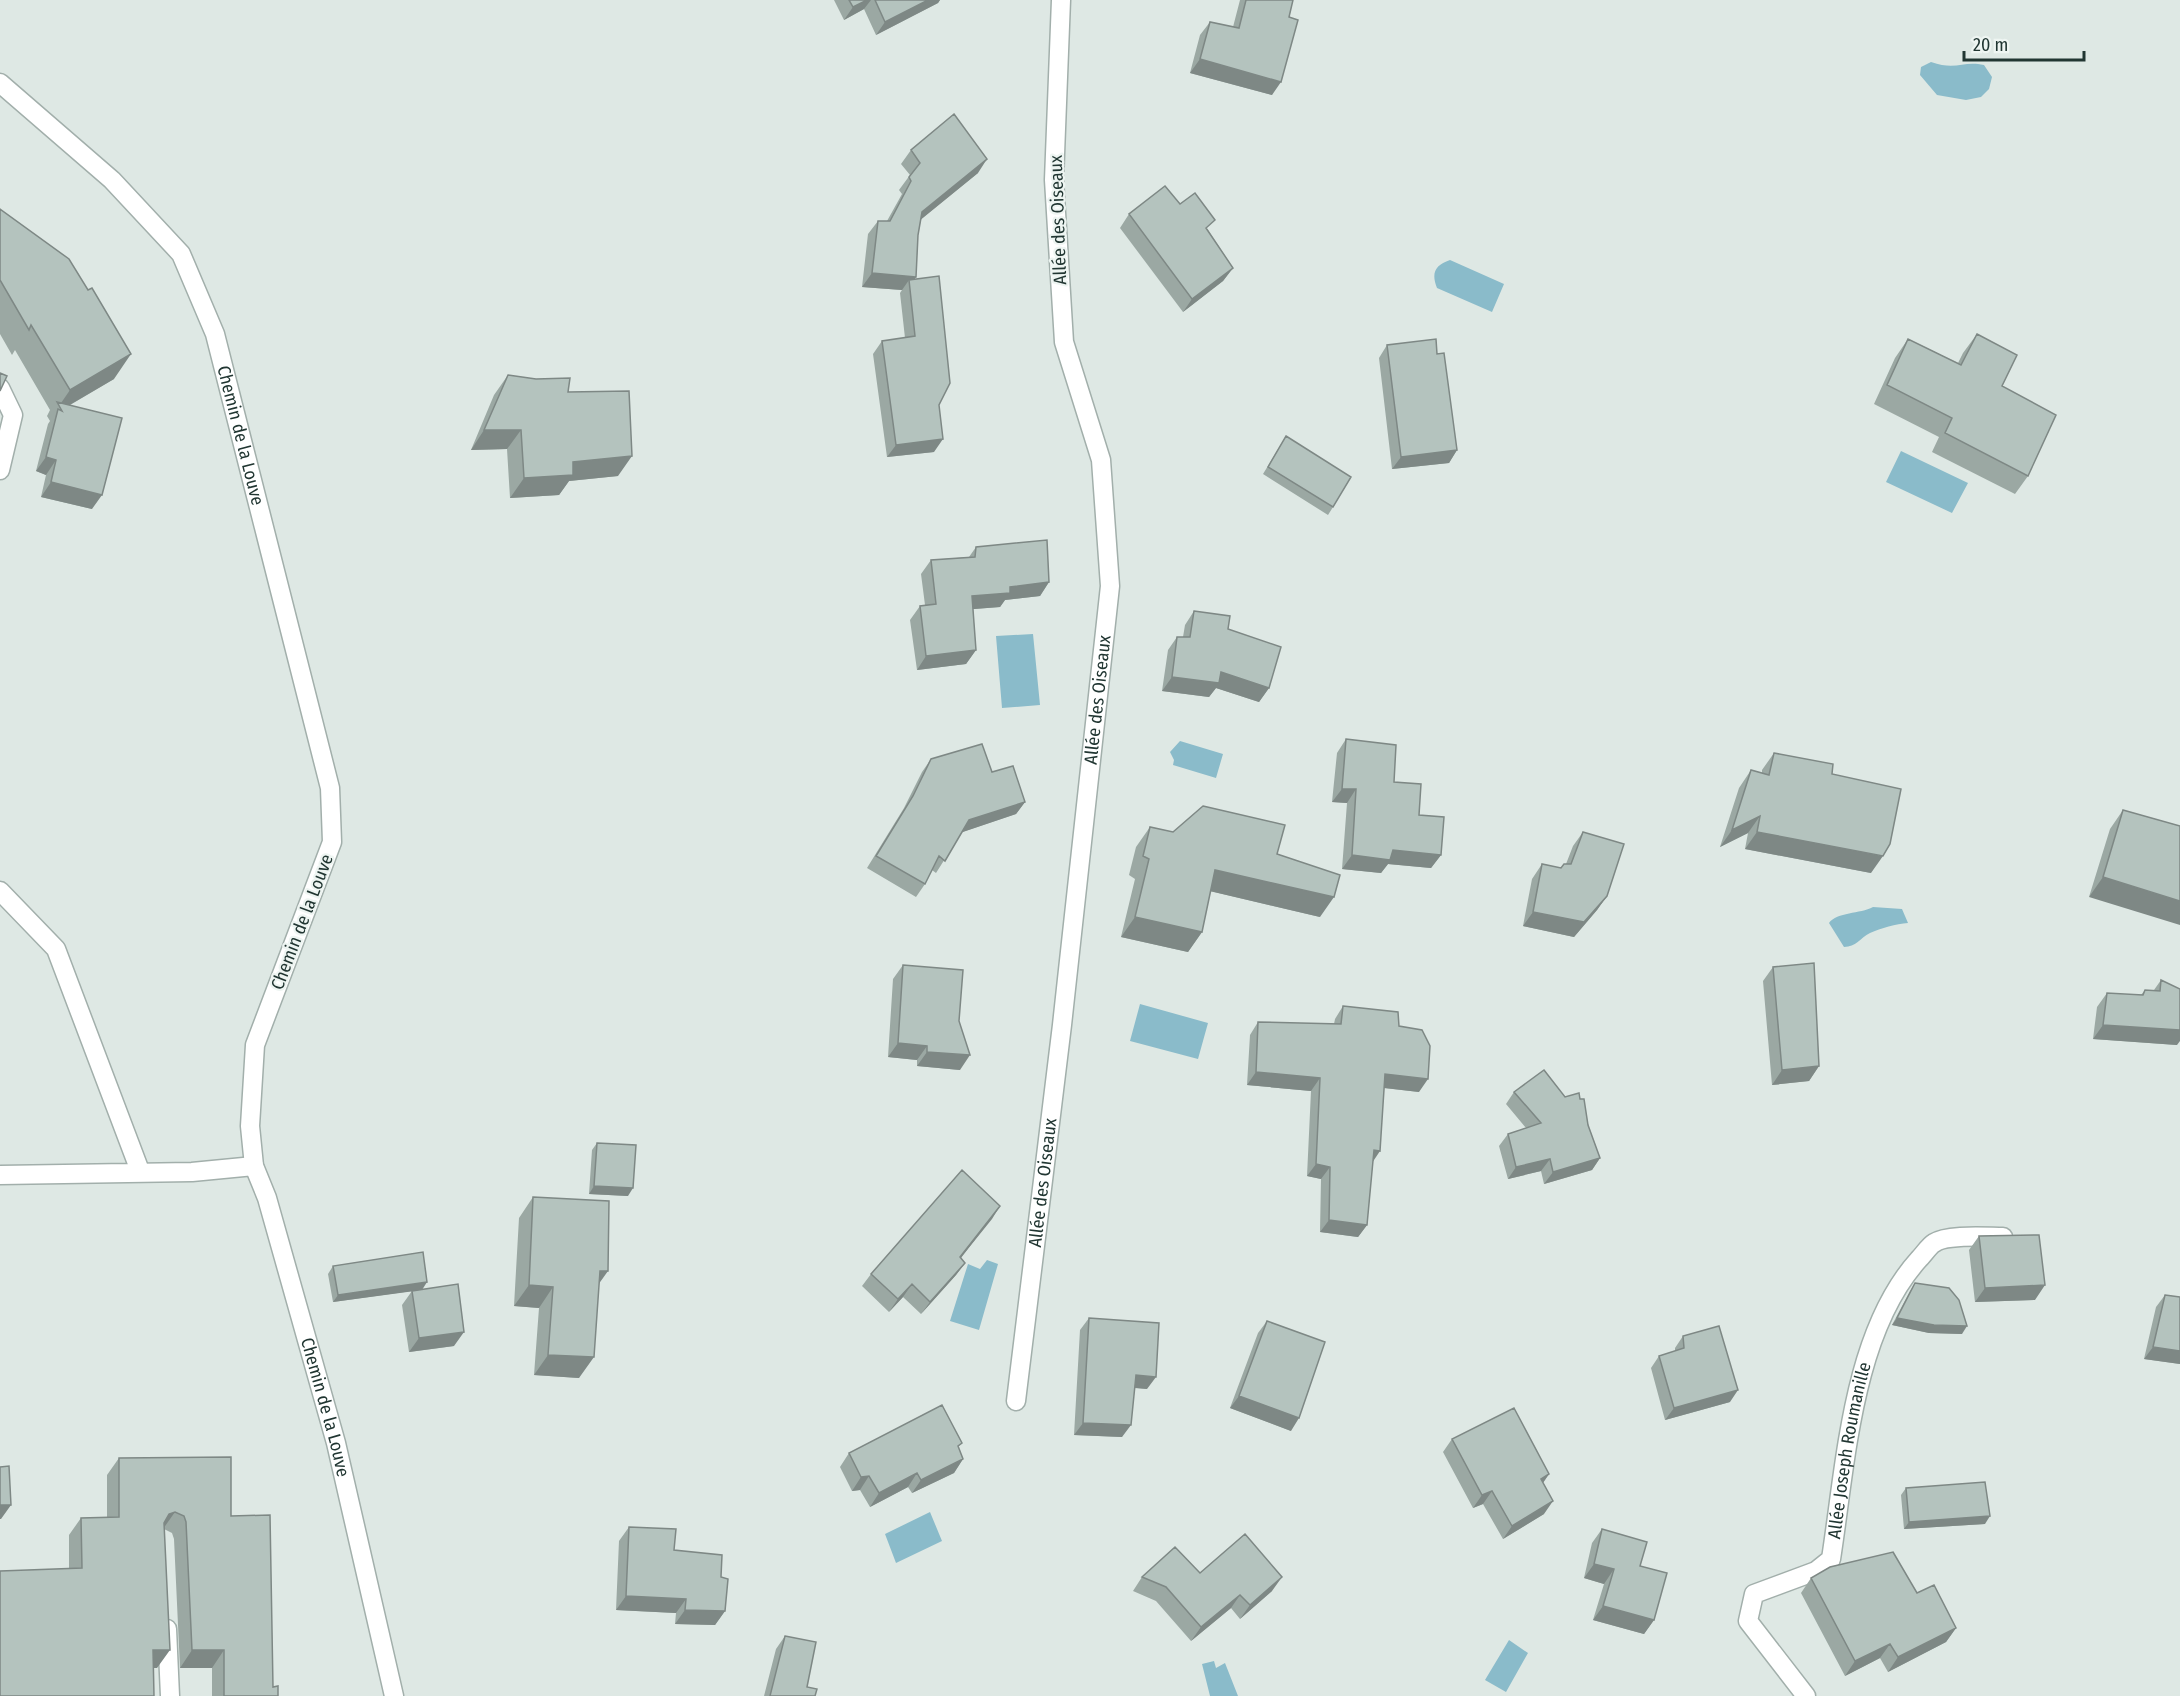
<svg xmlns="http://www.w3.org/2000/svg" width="2180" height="1696" font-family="'Fira Sans Condensed',sans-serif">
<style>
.water{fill:#8abbca}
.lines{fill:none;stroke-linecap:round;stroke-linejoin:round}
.lane-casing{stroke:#a2afab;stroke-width:21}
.street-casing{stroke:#a2afab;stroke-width:21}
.lane{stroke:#fff;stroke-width:18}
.street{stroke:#fff;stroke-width:18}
.wall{fill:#9ba8a3}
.shaded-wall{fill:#7e8885}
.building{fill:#b4c3be;stroke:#7e8885;stroke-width:1.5}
.labels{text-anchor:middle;stroke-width:4.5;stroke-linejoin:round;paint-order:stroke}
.street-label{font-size:18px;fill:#213632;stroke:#eef5f2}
</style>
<rect width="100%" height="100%" fill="#dee8e4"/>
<path class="water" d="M 1931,62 C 1957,71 1963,60 1984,65 L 1992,77 L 1989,89 L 1981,97 L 1966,100 L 1937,95 L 1920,75 L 1921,67 Z
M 1450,260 L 1504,284 L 1492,312 L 1437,288 C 1431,273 1435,265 1450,260 Z
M 1901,451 L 1968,483 L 1952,513 L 1886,482 Z
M 1033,634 L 1040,705 L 1002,708 L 996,636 Z
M 1180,741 L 1223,754 L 1216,778 L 1173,765 L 1174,760 L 1170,752 Z
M 1873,907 L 1902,909 L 1908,923 C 1896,924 1881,928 1870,933 C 1860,938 1856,947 1844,947 L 1829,923 C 1837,912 1860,914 1873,907 Z
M 1140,1004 L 1208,1023 L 1198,1059 L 1130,1041 Z
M 987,1260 L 998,1264 L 979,1330 L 950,1321 L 968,1264 L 980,1269 Z
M 930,1512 L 942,1541 L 896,1563 L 885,1534 Z
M 1509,1640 L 1528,1653 L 1506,1692 L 1485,1680 Z
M 1214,1661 L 1216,1668 L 1225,1663 L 1238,1696 L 1210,1696 L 1202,1664 Z"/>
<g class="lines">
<defs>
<path id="lane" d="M 0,891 L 56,949 L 140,1171
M 0,1175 L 192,1172 L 254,1166"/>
<g id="street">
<path id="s1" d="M 0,83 L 112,180 L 181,254 L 215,334 L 330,788 L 332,842 L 255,1045 L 250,1126 L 254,1166 L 267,1198 L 336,1443 L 394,1696"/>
<path d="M 0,388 L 13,415 L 0,470"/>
<path id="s2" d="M 1016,1401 L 1062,1025 L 1110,586 L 1101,460 L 1064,342 L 1054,180 L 1061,0"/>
<path d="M 167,1629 L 170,1696"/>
<path id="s3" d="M 1806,1696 L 1748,1621 L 1754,1594 L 1816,1571 L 1831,1559 C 1846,1463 1852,1333 1919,1259 C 1924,1254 1929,1246 1934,1243 C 1947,1234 1987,1237 2003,1237"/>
</g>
</defs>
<use href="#lane" class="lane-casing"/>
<use href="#street" class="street-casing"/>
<use href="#lane" class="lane"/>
<use href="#street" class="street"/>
</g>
<path class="wall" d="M 834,0 L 940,0 L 938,3 L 876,35 L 864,9 L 844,20 Z
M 1240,0 L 1293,0 L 1272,95 L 1190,73 L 1200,35 L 1210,22 L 1233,27 Z
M 911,150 L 978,173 L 921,219 L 918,235 L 916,277 L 914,280 L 939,405 L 934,452 L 887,457 L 873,354 L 882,341 L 905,338 L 900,293 L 902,290 L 862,287 L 868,234 L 878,221 L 887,221 L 902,194 L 899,190 L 910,175 L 901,164 Z
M 1180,204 L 1208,230 L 1233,268 L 1223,281 L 1183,312 L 1120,228 L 1129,214 Z
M 0,209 L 114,379 L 70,405 L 92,509 L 41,497 L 46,475 L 36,471 L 48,424 L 50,421 L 47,416 L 50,410 L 15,350 L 12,355 L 0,334 Z
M 1977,334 L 2002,386 L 2028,476 L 2015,494 L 1932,452 L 1939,437 L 1874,404 L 1895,358 L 1908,339 L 1958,363 L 1963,353 Z
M 1387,345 L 1437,354 L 1457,450 L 1449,463 L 1392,469 L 1379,358 Z
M 508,375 L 568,392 L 618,476 L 569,481 L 559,495 L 510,498 L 507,449 L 471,450 L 494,395 Z
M 1286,436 L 1333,507 L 1328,515 L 1263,474 Z
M 976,547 L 1049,582 L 1040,596 L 1005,600 L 1000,607 L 973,609 L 976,650 L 966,664 L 917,670 L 910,620 L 920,606 L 925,605 L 921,574 L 931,560 L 969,557 Z
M 1194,611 L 1228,629 L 1269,688 L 1259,702 L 1216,688 L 1209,697 L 1162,691 L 1168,650 L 1177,637 L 1183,637 L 1185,625 Z
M 1346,739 L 1394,782 L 1419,815 L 1441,855 L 1431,868 L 1388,864 L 1381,873 L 1342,869 L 1347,803 L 1332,802 L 1337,753 Z
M 1774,753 L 1832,774 L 1871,873 L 1745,849 L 1748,833 L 1720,847 L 1739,788 L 1751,770 L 1762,773 L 1762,770 Z
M 931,759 L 992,772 L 1025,802 L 1016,814 L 962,832 L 936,873 L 932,870 L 925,884 L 916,897 L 867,868 L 904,808 L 922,772 Z
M 2123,810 L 2180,826 L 2089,897 L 2110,829 Z
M 1150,827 L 1277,854 L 1320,917 L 1210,891 L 1202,932 L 1188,952 L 1121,937 L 1135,879 L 1129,875 L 1136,847 Z
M 1583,832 L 1607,896 L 1597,910 L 1574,937 L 1523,926 L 1532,879 L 1542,864 L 1561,868 L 1566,864 L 1573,846 Z
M 903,965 L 959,1021 L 960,1070 L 917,1066 L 917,1060 L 888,1057 L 893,979 Z
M 1773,967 L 1819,1066 L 1809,1081 L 1772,1085 L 1763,981 Z
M 2161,980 L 2177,1045 L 2093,1039 L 2097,1007 L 2107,993 L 2141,995 L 2145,990 L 2154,990 Z
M 1343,1006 L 1399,1026 L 1419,1092 L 1384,1088 L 1373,1161 L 1367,1225 L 1358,1237 L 1320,1232 L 1321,1179 L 1307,1176 L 1311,1091 L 1247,1085 L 1250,1035 L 1258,1022 L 1334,1024 L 1335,1019 Z
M 1514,1092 L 1565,1097 L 1588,1125 L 1600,1158 L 1592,1170 L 1544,1184 L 1541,1171 L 1508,1179 L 1499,1146 L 1508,1134 L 1526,1128 L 1506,1104 Z
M 597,1143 L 628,1196 L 589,1194 L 592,1150 Z
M 533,1197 L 599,1284 L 579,1378 L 534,1375 L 539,1308 L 514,1306 L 519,1218 Z
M 1000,1206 L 961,1258 L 965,1263 L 956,1275 L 921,1314 L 903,1297 L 889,1312 L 862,1286 L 871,1274 Z
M 1979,1236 L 2035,1300 L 1975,1302 L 1969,1250 Z
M 333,1266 L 423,1289 L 454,1346 L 409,1352 L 402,1305 L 412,1291 L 333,1302 L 328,1274 Z
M 1915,1283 L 1962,1334 L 1929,1333 L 1892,1325 L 1910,1291 Z
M 2165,1295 L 2180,1297 L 2180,1364 L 2144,1359 L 2156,1307 Z
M 1089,1318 L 1147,1389 L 1134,1388 L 1122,1437 L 1074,1435 L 1080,1330 Z
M 1267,1321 L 1291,1431 L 1230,1408 L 1258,1333 Z
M 1683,1336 L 1730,1402 L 1665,1420 L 1651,1368 L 1659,1356 L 1675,1351 L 1675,1348 Z
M 1452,1439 L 1549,1474 L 1543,1483 L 1544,1514 L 1503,1539 L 1483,1504 L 1473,1508 L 1443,1452 Z
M 962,1443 L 958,1447 L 963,1459 L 954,1473 L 912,1493 L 908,1487 L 870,1507 L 860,1490 L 852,1491 L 840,1467 L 849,1453 Z
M 119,1458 L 231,1516 L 273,1687 L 278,1696 L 212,1696 L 212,1668 L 180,1668 L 174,1539 L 172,1533 L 164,1529 L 157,1668 L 69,1568 L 69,1535 L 81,1518 L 107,1517 L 107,1475 Z
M 1906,1488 L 1985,1524 L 1904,1529 L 1901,1495 Z
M 629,1527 L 674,1550 L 721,1577 L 725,1611 L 715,1625 L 675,1624 L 676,1613 L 616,1610 L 619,1541 Z
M 1602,1529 L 1654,1620 L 1644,1634 L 1593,1620 L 1604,1584 L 1584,1578 L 1592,1543 Z
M 1200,1573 L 1272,1591 L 1240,1619 L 1231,1608 L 1191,1641 L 1156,1601 L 1133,1591 L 1142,1577 Z
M 1811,1578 L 1917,1593 L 1956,1628 L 1946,1642 L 1888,1672 L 1880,1658 L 1845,1676 L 1801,1593 Z
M 785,1636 L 807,1687 L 815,1696 L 764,1696 L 776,1649 Z"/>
<path class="shaded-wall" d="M 867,0 L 871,0 L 864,9 L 844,20 L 853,7 Z
M 928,0 L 940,0 L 938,3 L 876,35 L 885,22 Z
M 1200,59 L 1281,82 L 1272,95 L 1190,73 Z
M 987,159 L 978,173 L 913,226 L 922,212 Z
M 1233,268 L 1223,281 L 1183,312 L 1192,299 Z
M 872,273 L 916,277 L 910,286 L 909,280 L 902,290 L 862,287 Z
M 131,354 L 114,379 L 61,410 L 59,406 L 70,390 Z
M 484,430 L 521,430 L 507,449 L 471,450 Z
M 943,439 L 934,452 L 887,457 L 896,445 Z
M 1457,450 L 1449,463 L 1392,469 L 1401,457 Z
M 632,456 L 618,476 L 569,481 L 559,495 L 510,498 L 524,478 L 573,462 Z
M 46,457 L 56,460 L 46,475 L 36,471 Z
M 51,482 L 102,495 L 92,509 L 41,497 Z
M 1049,582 L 1040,596 L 1005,600 L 1000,607 L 962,610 L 972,596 L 1010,587 Z
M 976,650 L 966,664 L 917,670 L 926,656 Z
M 1221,672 L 1269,688 L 1259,702 L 1216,688 L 1209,697 L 1162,691 L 1172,677 Z
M 1342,789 L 1356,789 L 1347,803 L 1332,802 Z
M 1025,802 L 1016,814 L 960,833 L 969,820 Z
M 1760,816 L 1748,833 L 1720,847 L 1732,830 Z
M 1757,832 L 1883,856 L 1871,873 L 1745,849 Z
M 1393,850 L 1441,855 L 1431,868 L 1388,864 L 1381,873 L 1342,869 L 1352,855 Z
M 1215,870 L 1334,897 L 1320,917 L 1201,889 Z
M 2103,877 L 2180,901 L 2180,925 L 2089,897 Z
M 1607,896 L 1597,910 L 1574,937 L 1523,926 L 1533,912 Z
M 1135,917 L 1202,932 L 1188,952 L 1121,937 Z
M 2103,1025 L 2180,1030 L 2180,1041 L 2177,1045 L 2093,1039 Z
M 898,1043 L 927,1046 L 917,1060 L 888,1057 Z
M 927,1052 L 970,1055 L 960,1070 L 917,1066 Z
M 1819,1066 L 1809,1081 L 1772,1085 L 1782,1070 Z
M 1256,1072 L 1320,1078 L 1311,1091 L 1247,1085 Z
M 1385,1074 L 1428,1079 L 1419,1092 L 1376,1087 Z
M 1374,1150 L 1380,1151 L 1372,1163 Z
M 1600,1158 L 1592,1170 L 1544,1184 L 1553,1172 Z
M 1550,1159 L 1541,1171 L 1508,1179 L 1516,1167 Z
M 1316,1164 L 1330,1167 L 1321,1179 L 1307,1176 Z
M 594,1186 L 633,1188 L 628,1196 L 589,1194 Z
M 1000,1206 L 992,1219 L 951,1270 L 960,1257 Z
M 1329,1220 L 1367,1225 L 1358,1237 L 1320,1232 Z
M 965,1263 L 956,1275 L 921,1314 L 930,1302 Z
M 600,1271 L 608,1271 L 593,1292 Z
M 427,1282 L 422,1290 L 333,1302 L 338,1295 Z
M 912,1284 L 903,1297 L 889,1312 L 898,1299 Z
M 529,1285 L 553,1287 L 539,1308 L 514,1306 Z
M 2045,1285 L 2035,1300 L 1975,1302 L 1985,1288 Z
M 1897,1318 L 1967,1326 L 1962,1334 L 1929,1333 L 1892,1325 Z
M 464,1332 L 454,1346 L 409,1352 L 419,1338 Z
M 2153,1347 L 2180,1351 L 2180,1364 L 2144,1359 Z
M 548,1355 L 594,1357 L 579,1378 L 534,1375 Z
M 1136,1375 L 1156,1377 L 1147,1389 L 1127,1387 Z
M 1738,1390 L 1730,1402 L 1665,1420 L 1674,1408 Z
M 1239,1396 L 1299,1418 L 1291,1431 L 1230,1408 Z
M 1083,1423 L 1131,1425 L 1122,1437 L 1074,1435 Z
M 963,1459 L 954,1473 L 912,1493 L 921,1480 Z
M 917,1473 L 908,1487 L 870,1507 L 879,1493 Z
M 1549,1474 L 1540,1487 L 1541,1479 Z
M 869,1476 L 860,1490 L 852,1491 L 861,1477 Z
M 1492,1491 L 1483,1504 L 1473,1508 L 1482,1495 Z
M 1553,1501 L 1544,1514 L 1503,1539 L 1512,1526 Z
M 0,1505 L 11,1505 L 1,1519 L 0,1519 Z
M 175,1512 L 163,1529 L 156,1531 L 169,1514 Z
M 1990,1516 L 1985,1524 L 1904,1529 L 1909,1522 Z
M 1594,1564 L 1614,1569 L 1604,1584 L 1584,1578 Z
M 1282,1577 L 1272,1591 L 1240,1619 L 1250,1605 Z
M 1240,1595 L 1231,1608 L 1191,1641 L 1201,1627 Z
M 626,1596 L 686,1599 L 676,1613 L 616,1610 Z
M 1603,1606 L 1654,1620 L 1644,1634 L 1593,1620 Z
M 685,1610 L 725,1611 L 715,1625 L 675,1624 Z
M 1956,1628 L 1946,1642 L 1888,1672 L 1898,1657 Z
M 1890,1644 L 1880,1658 L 1845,1676 L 1855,1661 Z
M 153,1650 L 170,1650 L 157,1668 L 141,1668 Z
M 192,1650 L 224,1650 L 212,1668 L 180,1668 Z"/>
<path class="building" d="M 849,0 L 867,0 L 853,7 Z
M 875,0 L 928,0 L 885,22 Z
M 1246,0 L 1293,0 L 1289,17 L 1298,20 L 1281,82 L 1200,59 L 1210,22 L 1239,28 Z
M 954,114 L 987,159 L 922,212 L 918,235 L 916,277 L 872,273 L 878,221 L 890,221 L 911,181 L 909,177 L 920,163 L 911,150 Z
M 1165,186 L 1180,204 L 1195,193 L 1215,220 L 1206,228 L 1233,268 L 1192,299 L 1129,214 Z
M 0,209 L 69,259 L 88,290 L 92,288 L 131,354 L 70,390 L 31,325 L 29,330 L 0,280 Z
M 939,276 L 950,383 L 939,405 L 943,439 L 896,445 L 882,341 L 915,336 L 909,280 Z
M 1977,334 L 2017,355 L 2002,386 L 2056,415 L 2028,476 L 1945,433 L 1952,418 L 1887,385 L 1908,339 L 1961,365 Z
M 1436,339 L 1437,354 L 1444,353 L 1457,450 L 1401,457 L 1387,345 Z
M 0,373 L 7,376 L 0,391 Z
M 508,375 L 536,379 L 570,378 L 568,392 L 629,391 L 632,456 L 573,462 L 573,475 L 524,478 L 521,430 L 484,430 Z
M 57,402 L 122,418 L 102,495 L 51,482 L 56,460 L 46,457 L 58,409 L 62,411 Z
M 1286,436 L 1351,477 L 1333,507 L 1268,467 Z
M 1047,540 L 1049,582 L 1010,587 L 1010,593 L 972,596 L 976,650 L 926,656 L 920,606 L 936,604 L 931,560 L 975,557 L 976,547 Z
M 1194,611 L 1230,616 L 1228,629 L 1281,647 L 1269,688 L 1221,672 L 1219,683 L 1172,677 L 1177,637 L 1190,637 Z
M 1346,739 L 1396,745 L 1394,782 L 1421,784 L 1419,815 L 1444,817 L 1441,855 L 1393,850 L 1390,860 L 1352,855 L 1356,789 L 1342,789 Z
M 982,744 L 992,772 L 1013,766 L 1025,802 L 969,820 L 945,861 L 939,856 L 925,884 L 876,856 L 913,796 L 931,759 Z
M 1774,753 L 1833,764 L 1832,774 L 1901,789 L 1890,844 L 1883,856 L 1757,832 L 1760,816 L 1732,830 L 1751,770 L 1769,775 Z
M 1203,806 L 1285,825 L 1277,854 L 1340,875 L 1334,897 L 1215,870 L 1202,932 L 1135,917 L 1149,859 L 1143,856 L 1150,827 L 1173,832 Z
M 2123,810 L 2180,826 L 2180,901 L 2103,877 Z
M 1583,832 L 1624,844 L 1607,896 L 1584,922 L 1533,912 L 1542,864 L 1561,868 L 1564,864 L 1571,864 Z
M 1814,963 L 1819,1066 L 1782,1070 L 1773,967 Z
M 903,965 L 963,970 L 959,1021 L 970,1055 L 927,1052 L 927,1046 L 898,1043 Z
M 2161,980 L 2180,989 L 2180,1030 L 2103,1025 L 2107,993 L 2143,995 L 2145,990 L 2160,991 Z
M 1343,1006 L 1398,1012 L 1399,1026 L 1422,1030 L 1430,1046 L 1428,1079 L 1385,1074 L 1380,1151 L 1374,1150 L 1367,1225 L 1329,1220 L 1330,1167 L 1316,1164 L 1320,1078 L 1256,1072 L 1258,1022 L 1341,1024 Z
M 1544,1070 L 1565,1097 L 1579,1093 L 1580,1099 L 1584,1099 L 1588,1125 L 1600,1158 L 1553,1172 L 1550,1159 L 1516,1167 L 1508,1134 L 1541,1123 L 1514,1092 Z
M 597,1143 L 636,1145 L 633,1188 L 594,1186 Z
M 962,1170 L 1000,1206 L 960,1257 L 965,1263 L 930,1302 L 912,1284 L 898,1299 L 871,1274 Z
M 533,1197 L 609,1201 L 608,1271 L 600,1271 L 594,1357 L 548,1355 L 553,1287 L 529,1285 Z
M 2039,1235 L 2045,1285 L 1985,1288 L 1979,1236 Z
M 423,1252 L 427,1282 L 338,1295 L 333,1266 Z
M 1915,1283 L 1949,1288 L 1959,1300 L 1967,1326 L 1934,1325 L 1897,1318 Z
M 458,1284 L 464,1332 L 419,1338 L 412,1291 Z
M 2165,1295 L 2180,1297 L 2180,1351 L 2153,1347 Z
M 1089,1318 L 1159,1323 L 1156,1377 L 1136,1375 L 1131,1425 L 1083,1423 Z
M 1267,1321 L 1325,1342 L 1299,1418 L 1239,1396 Z
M 1719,1326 L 1738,1390 L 1674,1408 L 1659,1356 L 1684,1348 L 1683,1336 Z
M 942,1405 L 962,1443 L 958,1446 L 963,1459 L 921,1480 L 917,1473 L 879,1493 L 869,1476 L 861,1477 L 849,1453 Z
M 1514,1408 L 1549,1474 L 1541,1479 L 1553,1501 L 1512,1526 L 1492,1491 L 1482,1495 L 1452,1439 Z
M 231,1457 L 231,1516 L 270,1515 L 273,1687 L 278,1686 L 278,1696 L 224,1696 L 224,1650 L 192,1650 L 186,1522 L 184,1516 L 175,1512 L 169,1514 L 164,1523 L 170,1650 L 153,1650 L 154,1696 L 0,1696 L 0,1571 L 82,1568 L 81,1518 L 119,1517 L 119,1458 Z
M 9,1466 L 11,1505 L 0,1505 L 0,1467 Z
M 1985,1482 L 1990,1516 L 1909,1522 L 1906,1488 Z
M 629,1527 L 676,1529 L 674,1550 L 722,1555 L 721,1577 L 728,1579 L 725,1611 L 685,1610 L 686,1599 L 626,1596 Z
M 1602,1529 L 1647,1542 L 1640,1566 L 1667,1573 L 1654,1620 L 1603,1606 L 1614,1569 L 1594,1564 Z
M 1245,1534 L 1282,1577 L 1250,1605 L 1240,1595 L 1201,1627 L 1166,1587 L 1142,1577 L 1175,1547 L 1200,1573 Z
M 1893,1552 L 1917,1593 L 1934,1585 L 1956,1628 L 1898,1657 L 1890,1644 L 1855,1661 L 1811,1578 L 1830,1567 Z
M 785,1636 L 816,1642 L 807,1687 L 817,1689 L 815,1696 L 770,1696 Z"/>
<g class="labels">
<g class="street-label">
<text transform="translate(1058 220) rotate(-92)" y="6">Allée des Oiseaux</text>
<text dy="6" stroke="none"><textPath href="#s1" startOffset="441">Chemin de la Louve</textPath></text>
<text dy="6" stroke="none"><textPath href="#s2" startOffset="706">Allée des Oiseaux</textPath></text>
<text transform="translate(302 922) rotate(-69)" y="6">Chemin de la Louve</text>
<text dy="6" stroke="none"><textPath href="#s2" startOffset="220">Allée des Oiseaux</textPath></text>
<text dy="6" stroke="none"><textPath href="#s1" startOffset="1449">Chemin de la Louve</textPath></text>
<text dy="6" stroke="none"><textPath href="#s3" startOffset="318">Allée Joseph Roumanille</textPath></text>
</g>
</g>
<path d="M1964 51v9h120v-9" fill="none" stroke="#213632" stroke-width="3"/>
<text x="1973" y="51" font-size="18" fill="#213632" stroke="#eef5f2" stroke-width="4.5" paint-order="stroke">20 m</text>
</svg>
